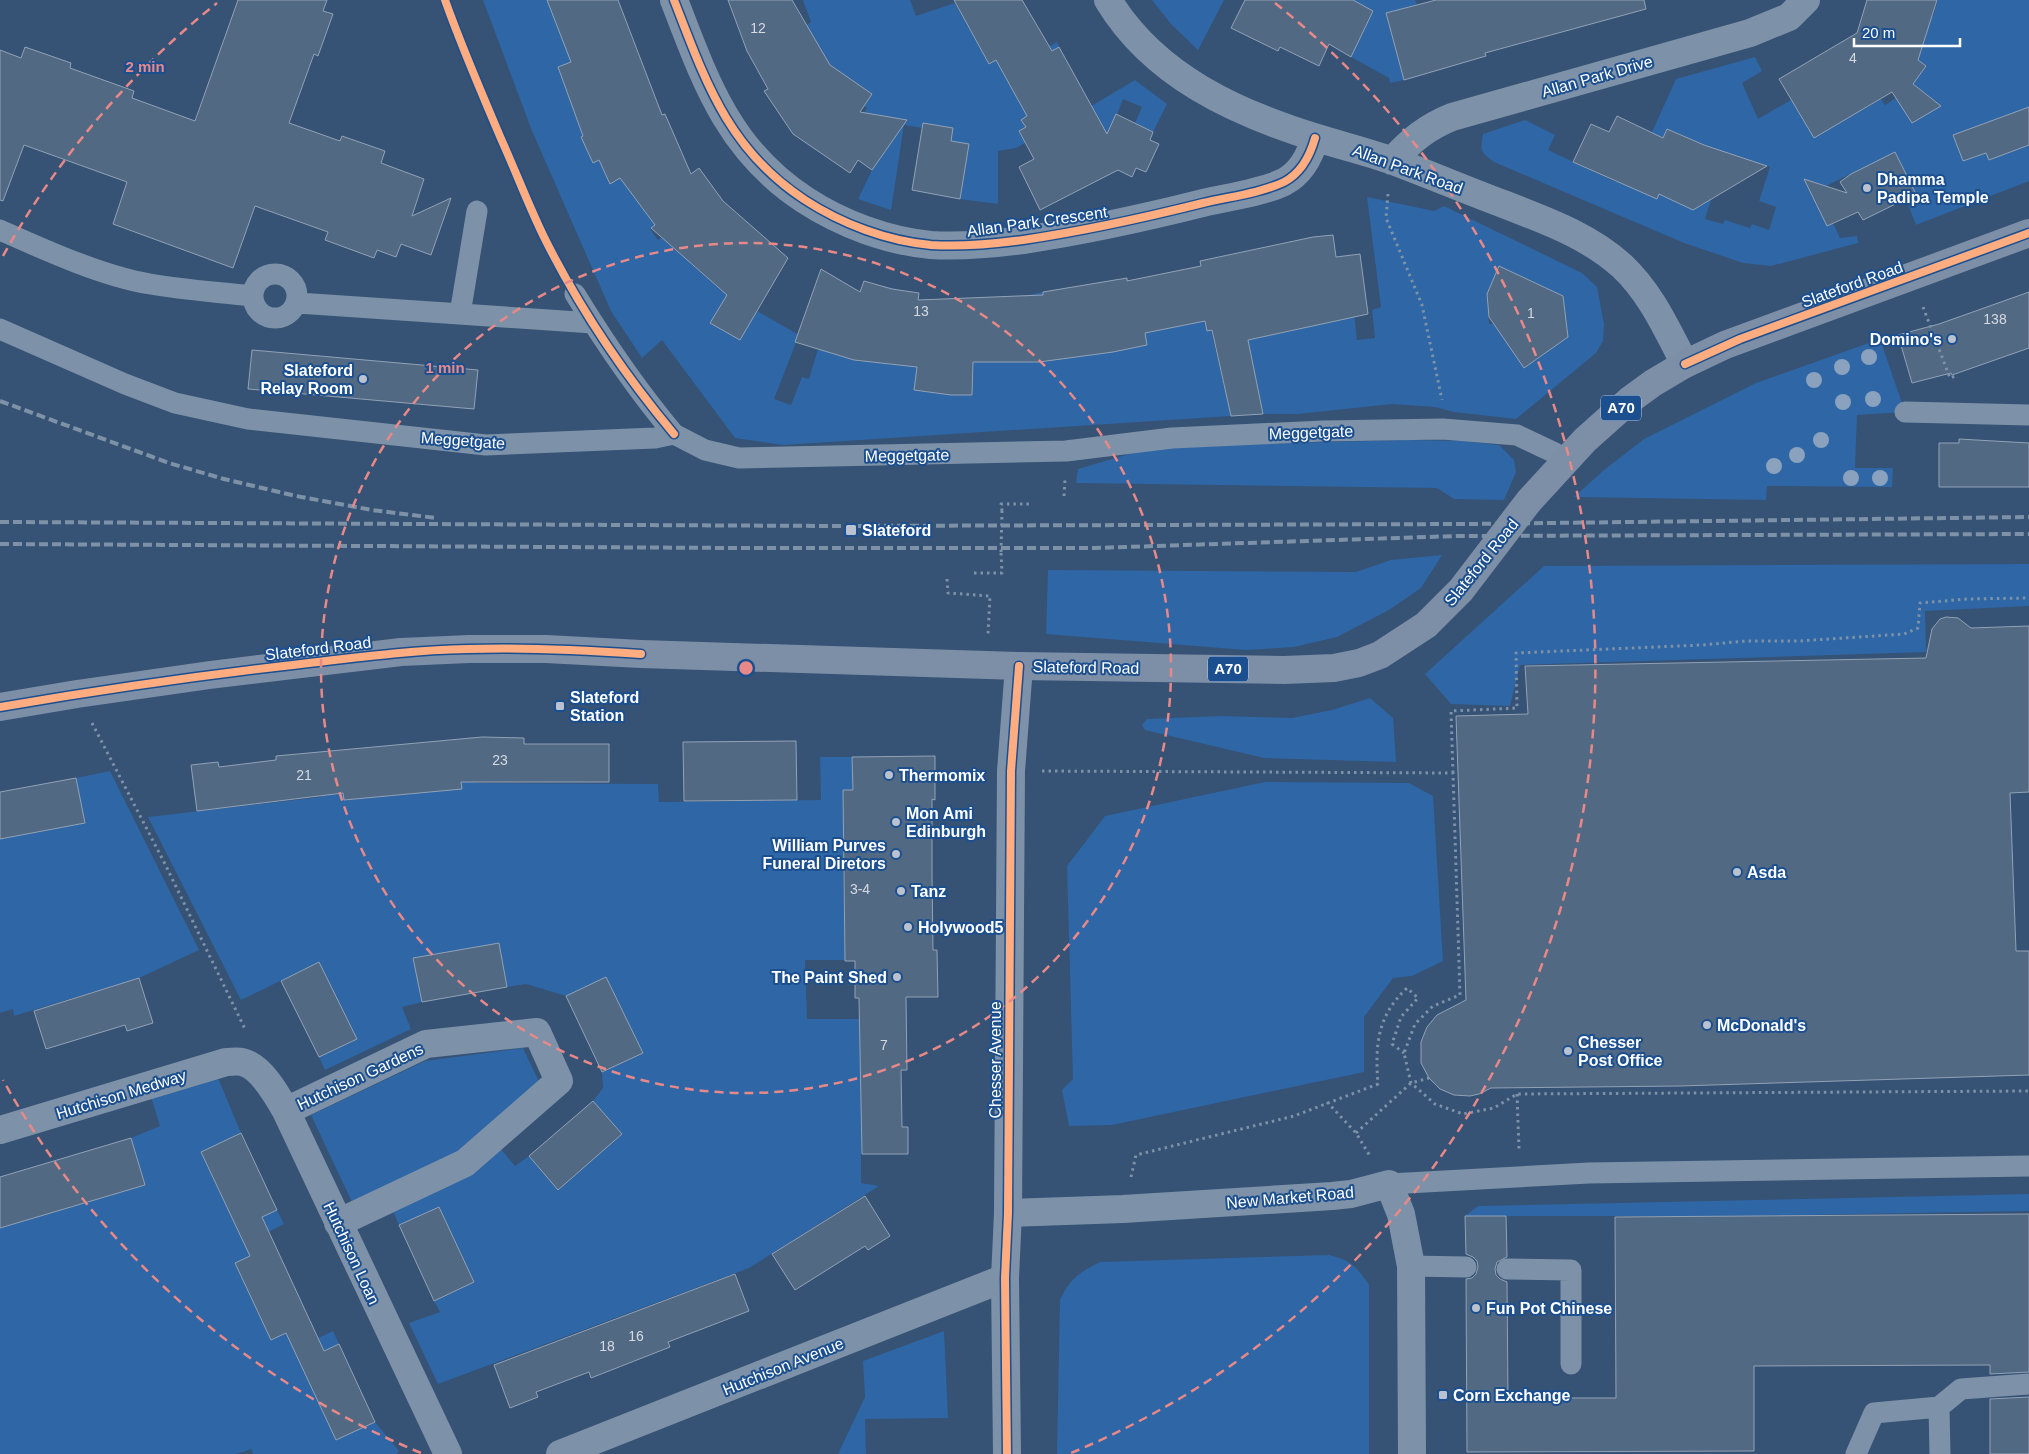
<svg xmlns="http://www.w3.org/2000/svg" width="2029" height="1454" font-family="Helvetica,sans-serif">
<style>
.green{fill:#2f66a5;fill-rule:evenodd}
.building{fill:#526984;stroke:#92a2b6}
.lines{fill:none;stroke-linecap:round;stroke-linejoin:round}
.path{stroke:#7d92a8;stroke-width:3;stroke-dasharray:2.5 4;stroke-linecap:butt}
.service{stroke:#7d92a8;stroke-width:21}
.minor{stroke:#7d92a8;stroke-width:28}
.tertiary{stroke:#7d92a8;stroke-width:28}
.primary{stroke:#7d8ea7;stroke-width:28}
.rail{stroke:#7e92a7;stroke-width:4;stroke-dasharray:9 4;stroke-linecap:butt}
.path-bridge{stroke:#7d92a8;stroke-width:3;stroke-dasharray:2.5 4;stroke-linecap:butt}
.cycleway-casing{stroke:#1b4f8f;stroke-width:11}
.cycleway{stroke:#ffac80;stroke-width:8}
.tree{fill:#8aa2be}
.ring{fill:none;stroke:#e88989;stroke-width:2.5;stroke-dasharray:9 6}
.poi-dot{fill:#b9c2ce;stroke:#1b4f8f;stroke-width:2}
.labels{text-anchor:middle;stroke-width:4;stroke-linejoin:round;paint-order:stroke}
.number-label{font-size:14px;fill:#d4dae0}
.shield{fill:#1b4f8f;stroke:#bbcadd;stroke-width:1}
.shield-label{font-size:15px;font-weight:bold;fill:#fff}
.street-label{font-size:16px;fill:#fff;stroke:#1b4f8f}
.poi-label{font-size:16px;font-weight:bold;fill:#fff;stroke:#1b4f8f;text-anchor:start}
.centre{fill:#e88989;stroke:#1b4f8f;stroke-width:2.5}
.ring-label{font-size:15px;text-anchor:middle;font-weight:bold;fill:#e88989;stroke:#1b4f8f;stroke-width:4;stroke-linejoin:round;paint-order:stroke}
</style>
<rect width="100%" height="100%" fill="#365274"/>
<path class="green" d="M 483,0 L 559,0 L 549,4 L 559,31 L 593,28 L 624,16 L 627,23 L 576,61 L 558,67 L 566,89 L 584,82 L 593,132 L 581,137 L 593,163 L 599,160 L 610,184 L 675,144 L 640,205 L 655,225 L 650,229 L 658,240 L 681,223 L 698,255 L 691,264 L 722,291 L 735,275 L 737,277 L 711,323 L 757,311 L 799,335 L 774,399 L 791,405 L 802,377 L 809,379 L 818,349 L 861,362 L 883,286 L 896,289 L 885,362 L 917,367 L 914,390 L 951,395 L 972,395 L 973,357 L 1027,362 L 1024,296 L 1043,292 L 1052,360 L 1145,333 L 1205,319 L 1207,331 L 1211,330 L 1231,416 L 783,445 L 735,438 L 662,340 L 642,358 L 611,311 L 532,131 Z
M 803,0 L 910,0 L 916,16 L 955,3 L 989,64 L 1033,38 L 1041,51 L 1057,42 L 1059,47 L 1027,116 L 1021,120 L 1026,127 L 1025,143 L 1016,148 L 998,151 L 998,204 L 960,199 L 969,145 L 951,141 L 952,128 L 924,123 L 923,128 L 904,125 L 891,210 L 858,199 L 872,170 L 891,142 L 863,115 L 867,108 L 864,106 L 872,94 L 855,82 L 847,94 L 798,31 L 811,22 Z
M 1152,0 L 1224,0 L 1198,50 L 1171,24 Z
M 1353,0 L 1415,0 L 1417,4 L 1413,6 L 1386,14 L 1404,80 L 1390,83 L 1389,78 L 1351,57 L 1367,23 L 1347,14 Z
M 1938,0 L 2029,0 L 2029,107 L 1953,135 L 1963,161 L 1986,153 L 1989,160 L 2029,145 L 2029,181 L 1916,225 L 1906,199 L 1915,194 L 1895,152 L 1812,193 L 1833,223 L 1840,238 L 1857,236 L 1858,243 L 1771,266 L 1743,263 L 1684,243 L 1494,162 C 1480,152 1480,151 1483,134 L 1525,120 L 1555,135 L 1548,150 L 1616,182 L 1641,127 L 1652,132 L 1676,79 L 1755,57 L 1762,71 L 1742,83 L 1758,119 L 1791,100 L 1853,96 L 1861,111 L 1881,99 L 1885,105 L 1896,98 L 1941,106 L 1913,84 L 1926,66 L 1901,50 L 1920,12 L 1933,16 ZM 1667,129 L 1709,148 L 1659,194 L 1639,191 ZM 1726,153 L 1770,167 L 1759,201 L 1776,207 L 1769,230 L 1752,224 L 1750,228 L 1725,220 L 1723,224 L 1705,219 Z
M 1135,80 L 1167,104 L 1153,132 L 1135,123 L 1142,107 L 1123,99 L 1099,161 L 1073,117 Z
M 1367,197 L 1434,211 L 1444,206 L 1582,273 L 1597,287 L 1604,324 L 1603,341 L 1596,353 L 1516,419 L 1454,412 L 1435,407 L 1392,404 L 1298,414 L 1263,414 L 1231,260 L 1310,237 L 1319,311 L 1352,294 L 1357,340 L 1375,338 L 1372,310 L 1381,307 ZM 1499,266 L 1563,296 L 1568,337 L 1524,368 L 1505,323 L 1489,324 L 1487,294 Z
M 1880,339 L 1905,412 L 1857,415 L 1855,468 L 1893,468 L 1892,487 L 1767,486 L 1766,500 L 1574,497 L 1604,470 L 1644,439 L 1756,383 Z
M 1409,440 L 1463,441 L 1499,445 L 1514,460 L 1516,472 L 1504,500 L 1454,499 L 1437,488 L 1076,483 L 1078,469 L 1146,449 L 1289,443 Z
M 1442,555 L 1421,588 L 1389,610 L 1337,637 L 1294,647 L 1246,650 L 1046,634 L 1048,570 L 1356,572 L 1391,560 Z
M 2029,564 L 2029,606 L 1925,611 L 1926,652 L 1520,665 L 1510,706 L 1451,704 L 1425,674 L 1544,566 Z
M 1370,698 L 1393,718 L 1396,762 L 1264,758 L 1145,730 L 1142,725 L 1147,719 L 1222,716 L 1292,718 L 1332,710 Z
M 473,739 L 474,783 L 658,784 L 659,802 L 821,800 L 820,757 L 852,757 L 853,790 L 843,791 L 843,814 L 853,814 L 853,865 L 843,866 L 845,960 L 805,960 L 807,1019 L 861,1019 L 861,1183 L 879,1186 L 749,1268 L 438,1384 L 409,1323 L 440,1312 L 434,1301 L 474,1282 L 439,1207 L 399,1225 L 392,1209 L 501,1149 L 515,1166 L 529,1156 L 559,1189 L 622,1134 L 593,1101 L 603,1088 L 602,1072 L 643,1053 L 606,977 L 566,996 L 526,984 L 507,987 L 499,943 L 413,959 L 422,1002 L 402,1007 L 411,1029 L 325,1070 L 319,1057 L 357,1039 L 319,962 L 241,1000 L 148,817 L 321,797 L 319,752 L 339,751 L 344,800 L 461,789 L 457,740 Z
M 110,771 L 199,950 L 139,978 L 14,1016 L 13,1009 L 0,1013 L 0,839 L 84,823 L 76,778 Z
M 1265,782 L 1409,783 L 1433,796 L 1443,961 L 1412,976 L 1393,978 L 1364,1017 L 1364,1072 L 1112,1125 L 1069,1126 L 1062,1090 L 1073,1079 L 1067,866 L 1105,816 Z
M 523,1048 L 540,1084 L 461,1153 L 352,1202 L 311,1115 L 425,1061 Z
M 218,1078 L 241,1133 L 201,1153 L 237,1228 L 277,1210 L 284,1224 L 268,1232 L 275,1245 L 235,1263 L 271,1340 L 311,1321 L 318,1338 L 333,1331 L 339,1344 L 300,1362 L 336,1440 L 375,1422 L 399,1451 L 397,1454 L 253,1454 L 251,1449 L 236,1454 L 0,1454 L 0,1228 L 145,1185 L 131,1138 L 160,1126 L 151,1097 Z
M 2029,1194 L 2029,1211 L 1753,1216 L 1465,1216 L 1478,1206 Z
M 1329,1255 C 1351,1260 1357,1267 1369,1285 L 1369,1454 L 1057,1454 L 1060,1300 C 1069,1279 1080,1272 1100,1262 Z
M 944,1331 L 948,1418 L 865,1419 L 866,1454 L 838,1454 L 865,1397 L 863,1361 Z"/>
<path class="building" d="M 238,0 L 327,0 L 323,11 L 333,14 L 318,56 L 314,54 L 289,123 L 340,141 L 342,136 L 385,151 L 381,163 L 424,179 L 412,216 L 451,198 L 431,255 L 401,244 L 396,257 L 377,250 L 374,258 L 325,240 L 328,232 L 255,206 L 233,268 L 113,224 L 127,182 L 24,145 L 3,201 L 0,200 L 0,50 L 21,58 L 25,47 L 71,63 L 70,68 L 134,91 L 132,98 L 195,121 Z
M 547,0 L 618,0 L 662,115 L 665,114 L 691,174 L 699,168 L 723,201 L 788,258 L 740,340 L 710,323 L 727,295 L 651,228 L 655,225 L 620,178 L 610,184 L 599,160 L 593,163 L 581,137 L 583,136 L 558,67 L 571,62 Z
M 728,0 L 792,0 L 830,65 L 872,94 L 860,112 L 907,120 L 872,170 L 858,160 L 850,173 L 793,134 L 764,91 L 768,89 L 747,51 Z
M 954,0 L 1022,0 L 1052,51 L 1059,47 L 1107,134 L 1116,114 L 1153,132 L 1150,140 L 1159,144 L 1146,172 L 1136,168 L 1132,177 L 1118,170 L 1040,210 L 1019,167 L 1034,159 L 1019,131 L 1026,127 L 1021,120 L 1027,116 L 996,60 L 989,64 Z
M 1245,0 L 1353,0 L 1373,11 L 1351,57 L 1329,44 L 1319,66 L 1280,47 L 1278,51 L 1231,28 Z
M 1436,0 L 1644,0 L 1646,9 L 1485,53 L 1486,56 L 1404,80 L 1386,13 Z
M 1867,0 L 1937,0 L 1918,60 L 1926,66 L 1913,84 L 1941,106 L 1912,123 L 1892,92 L 1814,138 L 1779,79 L 1857,33 Z
M 2029,107 L 2029,145 L 1989,160 L 1986,153 L 1963,161 L 1953,135 Z
M 1617,116 L 1663,138 L 1667,129 L 1704,145 L 1767,166 L 1693,210 L 1659,194 L 1657,199 L 1573,162 L 1591,124 L 1609,132 Z
M 923,123 L 953,128 L 951,141 L 969,144 L 960,199 L 912,190 Z
M 1895,152 L 1916,194 L 1863,220 L 1858,212 L 1827,226 L 1804,179 L 1847,193 L 1840,182 L 1851,174 Z
M 1333,235 L 1336,257 L 1360,254 L 1368,314 L 1248,340 L 1263,414 L 1231,416 L 1212,330 L 1207,331 L 1205,321 L 1145,333 L 1147,345 L 1113,352 L 1039,362 L 973,362 L 972,395 L 951,395 L 914,390 L 917,367 L 854,360 L 795,342 L 821,269 L 860,292 L 864,281 L 892,289 L 919,293 L 918,300 L 1043,295 L 1043,292 L 1127,278 L 1127,281 L 1201,266 L 1200,261 L 1313,237 Z
M 1499,266 L 1563,296 L 1568,337 L 1524,368 L 1489,317 L 1487,294 Z
M 2029,292 L 2029,348 L 1952,375 L 1951,373 L 1912,383 L 1898,335 L 1939,324 Z
M 252,350 L 478,370 L 474,409 L 248,389 Z
M 1959,439 L 2029,443 L 2029,487 L 1939,487 L 1939,443 L 1959,443 Z
M 1946,617 L 1958,618 L 1971,628 L 2029,626 L 2029,792 L 2010,793 L 2016,951 L 2029,951 L 2029,1075 L 1680,1086 L 1491,1088 L 1479,1094 L 1470,1096 L 1454,1095 L 1440,1089 L 1429,1078 L 1421,1063 L 1421,1042 L 1427,1027 L 1437,1015 L 1466,1000 L 1456,716 L 1528,714 L 1525,666 L 1926,658 L 1932,629 L 1940,619 Z
M 482,737 L 524,738 L 524,744 L 609,744 L 609,782 L 461,782 L 462,789 L 344,800 L 343,793 L 197,811 L 191,765 L 218,762 L 219,767 L 276,760 L 276,756 Z
M 796,741 L 797,800 L 684,801 L 683,742 Z
M 935,756 L 935,800 L 932,799 L 932,875 L 933,950 L 937,950 L 938,997 L 906,997 L 907,1070 L 901,1070 L 902,1127 L 908,1127 L 908,1154 L 862,1154 L 859,998 L 855,998 L 855,961 L 845,961 L 843,790 L 853,790 L 852,757 Z
M 76,778 L 85,823 L 0,839 L 0,792 Z
M 499,943 L 507,987 L 422,1002 L 413,958 Z
M 319,962 L 357,1039 L 319,1057 L 281,981 Z
M 606,977 L 643,1053 L 602,1072 L 566,996 Z
M 139,978 L 153,1023 L 127,1031 L 125,1025 L 46,1049 L 34,1011 Z
M 593,1101 L 622,1134 L 558,1190 L 529,1156 Z
M 241,1133 L 277,1210 L 262,1217 L 324,1351 L 339,1344 L 375,1422 L 336,1440 L 286,1333 L 271,1340 L 235,1263 L 250,1256 L 201,1152 Z
M 131,1138 L 145,1185 L 0,1228 L 0,1177 Z
M 865,1196 L 890,1236 L 868,1250 L 865,1246 L 795,1290 L 772,1254 Z
M 439,1207 L 474,1282 L 434,1301 L 399,1225 Z
M 2029,1214 L 2029,1372 L 1990,1374 L 1990,1365 L 1754,1366 L 1754,1451 L 1467,1452 L 1466,1279 L 1472,1278 L 1476,1274 L 1478,1267 L 1477,1261 L 1473,1257 L 1466,1254 L 1465,1216 L 1506,1216 L 1507,1257 L 1497,1262 L 1495,1269 L 1496,1275 L 1500,1279 L 1507,1282 L 1508,1398 L 1616,1398 L 1615,1217 Z
M 735,1274 L 749,1311 L 668,1342 L 670,1347 L 591,1378 L 589,1372 L 536,1392 L 538,1397 L 510,1408 L 494,1365 Z
M 2029,1397 L 2029,1454 L 1990,1454 L 1990,1399 Z"/>
<g class="lines">
<path class="path" d="M 1388,194 L 1386,218 L 1422,305 L 1442,400
M 1923,307 L 1950,378 L 1958,375
M 1064,496 L 1065,480
M 1002,511 L 1001,504 L 1031,504
M 974,573 L 1002,573 L 1001,552
M 947,579 L 948,593 L 990,596 L 988,634
M 92,723 L 166,866 L 246,1031
M 1042,771 L 1453,773 L 1460,995 L 1433,1006 L 1415,1024 L 1404,1053 L 1411,1083 L 1435,1104 L 1463,1114 L 1494,1108 L 1517,1094 L 2029,1091
M 1453,773 L 1451,711 L 1517,708 L 1516,653 L 1702,645 L 1746,641 L 1799,641 L 1904,634 L 1918,628 L 1920,603 L 1967,599 L 2029,598
M 1517,1094 L 1519,1149
M 1327,1102 L 1356,1133 L 1370,1156
M 1356,1133 L 1411,1083 L 1429,1078
M 1131,1177 L 1136,1155 L 1294,1116 L 1378,1084 C 1375,1045 1377,1016 1407,988 L 1418,998 L 1401,1017 L 1392,1044 L 1404,1053"/>
<path class="service" d="M 0,230 C 45,250 102,276 150,284 C 184,290 218,292 252,296
M253 296a22 22 0 1 1 44 0a22 22 0 1 1-44 0Z
M 575,294 C 605,343 637,390 674,434
M 298,303 L 593,323
M 460,314 L 477,211
M 0,329 L 125,384 L 175,403 L 248,419 L 486,445 L 655,438 L 674,434 L 705,450 L 739,458 L 1066,451 L 1172,438 L 1323,431 L 1443,429 L 1517,435 L 1555,453 L 1564,462
M 1905,412 L 2029,415
M 1389,1184 L 1589,1173 L 2029,1166
M 1411,1266 L 1466,1267
M 1507,1269 L 1571,1270 L 1571,1364
M 1939,1407 L 1940,1454
M 1856,1454 L 1874,1413 L 1939,1407 L 1961,1389 L 2029,1384"/>
<path class="minor" d="M 674,0 C 705,80 728,150 805,200 C 842,224 887,241 931,245 C 962,247 993,244 1023,240 C 1084,231 1143,218 1203,203 C 1228,197 1261,193 1284,182 C 1301,173 1310,156 1315,138
M 1108,0 C 1154,76 1236,113 1317,138 C 1343,146 1368,152 1393,161 C 1431,175 1468,191 1506,205 C 1547,221 1589,236 1622,266 C 1651,293 1667,330 1685,364
M 1392,161 C 1410,141 1427,127 1452,117 L 1750,33 L 1789,17 L 1806,0
M 286,1111 L 426,1044 L 537,1032 L 559,1081 L 465,1163 L 338,1223
M 0,1130 L 226,1062 C 231,1062 237,1061 242,1062 C 261,1066 277,1095 286,1111 L 448,1454
M 1008,1213 L 1123,1209 L 1332,1196 L 1351,1194 L 1389,1184 L 1401,1214 L 1411,1266 L 1412,1454
M 560,1454 L 1005,1278"/>
<path class="tertiary" d="M 1007,1454 L 1005,1278 L 1008,1213 L 1011,771 L 1019,666"/>
<path class="primary" d="M 0,707 L 77,694 L 210,675 L 401,652 L 469,649 L 546,649 L 641,654 L 1019,666 L 1284,670 L 1334,668 L 1359,663 L 1380,655 L 1426,625 L 1461,590 L 1529,501 L 1585,440 L 1631,399 L 1653,383 L 1685,364 L 1725,345 L 2029,233"/>
<path class="rail" d="M 0,401 L 169,463 L 224,479 L 296,496 L 372,510 L 436,518
M 0,522 L 833,526 L 1469,524 L 2029,517
M 0,544 L 736,548 L 1095,548 L 1457,536 L 2029,534"/>
<path class="path-bridge" d="M 1001,552 L 1002,511"/>
<defs>
<path id="cycleway" d="M 445,0 C 462,48 482,94 502,141 C 516,172 528,204 543,235 C 578,306 623,373 674,434
M 674,0 C 705,80 728,150 805,200 C 842,224 887,241 931,245 C 962,247 993,244 1023,240 C 1084,231 1143,218 1203,203 C 1228,197 1261,193 1284,182 C 1301,173 1310,156 1315,138
M 1685,364 L 1740,339 L 2029,233
M 0,707 C 94,691 189,677 284,666 C 345,659 406,650 468,649 C 526,647 583,650 641,654
M 1007,1454 L 1005,1278 L 1008,1213 L 1011,771 L 1019,666"/>
</defs>
<use href="#cycleway" class="cycleway-casing"/>
<use href="#cycleway" class="cycleway"/>
</g>
<g class="tree">
<circle cx="1869" cy="357" r="8"/>
<circle cx="1842" cy="367" r="8"/>
<circle cx="1814" cy="380" r="8"/>
<circle cx="1873" cy="399" r="8"/>
<circle cx="1843" cy="402" r="8"/>
<circle cx="1821" cy="440" r="8"/>
<circle cx="1797" cy="455" r="8"/>
<circle cx="1774" cy="466" r="8"/>
<circle cx="1851" cy="478" r="8"/>
<circle cx="1880" cy="478" r="8"/>
</g>
<g class="ring">
<circle cx="746" cy="668" r="425"/>
<path d="M421 1453A850 850 0 0 1 3 1080M3 256A850 850 0 0 1 217 3M1275 3A850 850 0 0 1 1071 1453"/>
</g>
<g class="poi-dot">
<circle cx="1867" cy="188" r="5"/>
<circle cx="1952" cy="339" r="5"/>
<circle cx="363" cy="379" r="5"/>
<rect x="845" y="524" width="12" height="12" rx="2.5"/>
<rect x="555" y="701" width="10" height="10" rx="2.5"/>
<circle cx="889" cy="775" r="5"/>
<circle cx="896" cy="822" r="5"/>
<circle cx="896" cy="854" r="5"/>
<circle cx="1737" cy="872" r="5"/>
<circle cx="901" cy="891" r="5"/>
<circle cx="908" cy="927" r="5"/>
<circle cx="897" cy="977" r="5"/>
<circle cx="1707" cy="1025" r="5"/>
<circle cx="1568" cy="1051" r="5"/>
<circle cx="1476" cy="1308" r="5"/>
<rect x="1438" y="1390" width="10" height="10" rx="2.5"/>
</g>
<g class="labels">
<g class="number-label">
<text x="758" y="33">12</text>
<text x="1853" y="63">4</text>
<text x="921" y="316">13</text>
<text x="1531" y="318">1</text>
<text x="1995" y="324">138</text>
<text x="500" y="765">23</text>
<text x="304" y="780">21</text>
<text x="860" y="894">3-4</text>
<text x="884" y="1050">7</text>
<text x="636" y="1341">16</text>
<text x="607" y="1351">18</text>
</g>
<g class="shield">
<rect x="1601" y="395.5" width="40" height="25" rx="4"/>
<rect x="1208" y="656.5" width="40" height="25" rx="4"/>
</g>
<g class="shield-label">
<text x="1621" y="413">A70</text>
<text x="1228" y="674">A70</text>
</g>
<g class="street-label">
<text transform="translate(1597 76) rotate(-16)" y="6">Allan Park Drive</text>
<text transform="translate(1408 169) rotate(20)" y="6">Allan Park Road</text>
<text transform="translate(1037 221) rotate(-8)" y="6">Allan Park Crescent</text>
<text transform="translate(1852 284) rotate(-20)" y="6">Slateford Road</text>
<text transform="translate(1311 432) rotate(-2)" y="6">Meggetgate</text>
<text transform="translate(463 440) rotate(4)" y="6">Meggetgate</text>
<text transform="translate(907 455) rotate(-1)" y="6">Meggetgate</text>
<text transform="translate(1481 562) rotate(-51)" y="6">Slateford Road</text>
<text transform="translate(318 648) rotate(-7)" y="6">Slateford Road</text>
<text transform="translate(1086 667) rotate(1)" y="6">Slateford Road</text>
<text transform="translate(995 1060) rotate(-90)" y="6">Chesser Avenue</text>
<text transform="translate(360 1076) rotate(-25)" y="6">Hutchison Gardens</text>
<text transform="translate(121 1094) rotate(-17)" y="6">Hutchison Medway</text>
<text transform="translate(1290 1197) rotate(-5)" y="6">New Market Road</text>
<text transform="translate(352 1253) rotate(65)" y="6">Hutchison Loan</text>
<text transform="translate(783 1366) rotate(-22)" y="6">Hutchison Avenue</text>
</g>
<g class="poi-label">
<text x="1877" y="185">Dhamma<tspan x="1877" dy="18">Padipa Temple</tspan></text>
<text x="1942" y="345" text-anchor="end">Domino's</text>
<text x="353" y="376" text-anchor="end">Slateford<tspan x="353" dy="18">Relay Room</tspan></text>
<text x="862" y="536">Slateford</text>
<text x="570" y="703">Slateford<tspan x="570" dy="18">Station</tspan></text>
<text x="899" y="781">Thermomix</text>
<text x="906" y="819">Mon Ami<tspan x="906" dy="18">Edinburgh</tspan></text>
<text x="886" y="851" text-anchor="end">William Purves<tspan x="886" dy="18">Funeral Diretors</tspan></text>
<text x="1747" y="878">Asda</text>
<text x="911" y="897">Tanz</text>
<text x="918" y="933">Holywood5</text>
<text x="887" y="983" text-anchor="end">The Paint Shed</text>
<text x="1717" y="1031">McDonald's</text>
<text x="1578" y="1048">Chesser<tspan x="1578" dy="18">Post Office</tspan></text>
<text x="1486" y="1314">Fun Pot Chinese</text>
<text x="1453" y="1401">Corn Exchange</text>
</g>
</g>
<circle cx="746" cy="668" r="8" class="centre"/>
<g class="ring-label">
<text x="145" y="72">2 min</text>
<text x="445" y="373">1 min</text>
</g>
<path d="M1854 38v8h106v-8" fill="none" stroke="#ffffff" stroke-width="2.5"/>
<text x="1862" y="38" font-size="15" fill="#ffffff" stroke="#1b4f8f" stroke-width="4" paint-order="stroke">20 m</text>
</svg>
